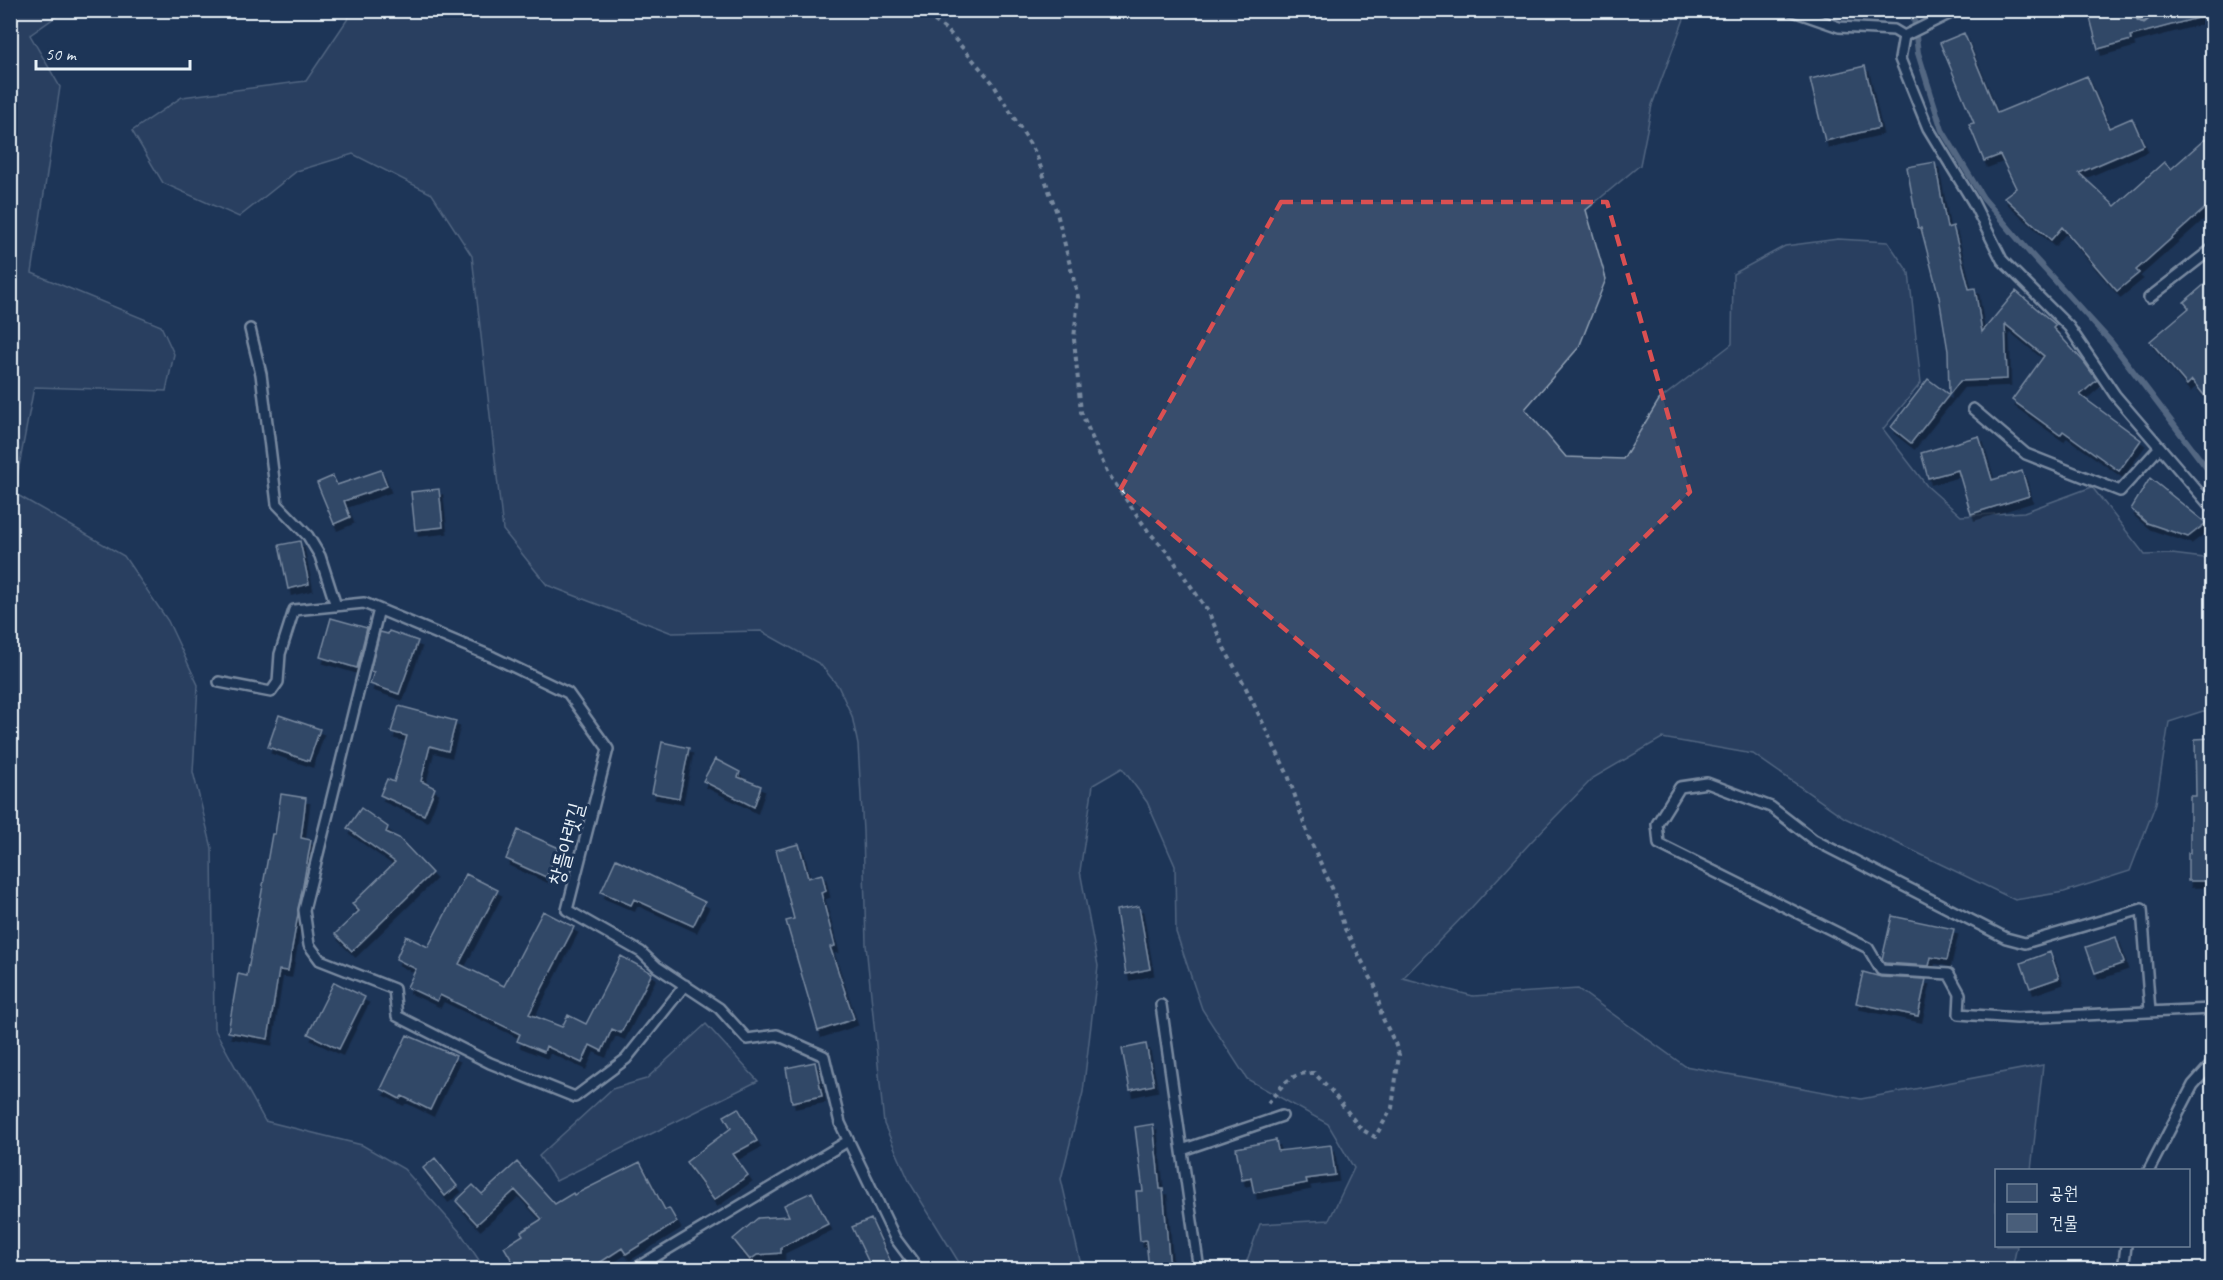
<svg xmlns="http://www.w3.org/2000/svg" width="2223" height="1280" font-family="Caveat,'Poor Story',sans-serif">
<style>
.green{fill:#374d6c;stroke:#909fb2;stroke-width:1.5}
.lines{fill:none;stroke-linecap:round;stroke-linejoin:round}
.stream{stroke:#95a4b5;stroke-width:6}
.building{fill:#495e7a;stroke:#e8f1f8;stroke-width:1.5;filter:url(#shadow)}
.lane-casing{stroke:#e8f1f8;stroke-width:14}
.path{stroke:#e8f1f8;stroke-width:4;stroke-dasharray:4.5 4.5;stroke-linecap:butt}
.lane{stroke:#1d3557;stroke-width:9}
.marked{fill:none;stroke:#da5052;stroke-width:4.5;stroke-dasharray:12 8;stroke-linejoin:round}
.labels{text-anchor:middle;stroke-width:6;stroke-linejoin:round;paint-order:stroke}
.street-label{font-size:21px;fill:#e8f1f8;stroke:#1d3557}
</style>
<defs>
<filter id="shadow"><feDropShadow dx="3.5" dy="6" stdDeviation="0" flood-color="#0009"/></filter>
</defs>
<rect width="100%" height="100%" fill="#1d3557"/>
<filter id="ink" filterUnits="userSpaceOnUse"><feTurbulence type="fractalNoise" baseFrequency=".0167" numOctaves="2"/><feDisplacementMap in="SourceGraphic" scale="12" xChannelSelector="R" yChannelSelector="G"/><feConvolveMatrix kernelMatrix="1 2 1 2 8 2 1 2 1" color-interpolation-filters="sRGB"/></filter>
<g filter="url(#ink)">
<path class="green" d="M 10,11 L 64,11 L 30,35 L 60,87 L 32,273 L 161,326 L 174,354 L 166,391 L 34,387 L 14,493 L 124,556 L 168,621 L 198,685 L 193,772 L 212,848 L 214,1028 L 265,1121 L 362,1145 L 404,1169 L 460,1232 L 485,1269 L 11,1269 Z
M 353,11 L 1687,11 L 1652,105 L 1640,165 L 1586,210 L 1606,279 L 1579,347 L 1525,409 L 1566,457 L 1623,459 L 1659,400 L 1732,344 L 1733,274 L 1785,246 L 1838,239 L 1888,242 L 1909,273 L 1921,383 L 1883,429 L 1927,486 L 1961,516 L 2024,512 L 2092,487 L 2145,555 L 2172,554 L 2212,559 L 2212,713 L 2203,711 L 2169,722 L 2156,803 L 2130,871 L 2064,892 L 2015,900 L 1845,818 L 1753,754 L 1662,738 L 1593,778 L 1530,843 L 1472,907 L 1403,978 L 1473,996 L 1578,989 L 1685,1066 L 1861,1099 L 2043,1065 L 2031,1170 L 1996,1170 L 1996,1246 L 2017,1246 L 2012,1269 L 1244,1269 L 1260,1224 L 1329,1220 L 1354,1168 L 1328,1124 L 1247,1079 L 1202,1009 L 1176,932 L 1175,866 L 1147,802 L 1122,768 L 1093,785 L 1080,871 L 1098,966 L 1083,1092 L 1061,1179 L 1082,1269 L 963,1269 L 910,1183 L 884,1124 L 866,945 L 863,831 L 858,745 L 852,716 L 838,686 L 820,664 L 761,631 L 672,633 L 547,585 L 503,530 L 472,256 L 432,194 L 353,154 L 297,171 L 239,217 L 163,183 L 132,131 L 182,97 L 306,81 Z
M 706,1024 L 758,1081 L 556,1181 L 539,1156 L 612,1089 L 646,1079 Z"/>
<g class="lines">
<path class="stream" d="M 1913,10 L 1918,53 L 1942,130 L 1983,198 L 2030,253 L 2111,342 L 2212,475"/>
</g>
<path class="building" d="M 2088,10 L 2135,10 L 2137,20 L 2144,23 L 2149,19 L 2149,10 L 2205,10 L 2205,16 L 2130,36 L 2131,40 L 2098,49 Z
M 1964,33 L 1997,113 L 2087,76 L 2109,128 L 2132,118 L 2144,145 L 2079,173 L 2115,206 L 2164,162 L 2171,169 L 2205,139 L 2212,149 L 2212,202 L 2136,270 L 2139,273 L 2117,291 L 2062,227 L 2051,240 L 2004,197 L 2016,188 L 2000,155 L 1984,161 L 1969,124 L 1974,123 L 1940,43 Z
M 1865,66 L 1879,128 L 1825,141 L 1810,79 Z
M 1935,162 L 1947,228 L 1953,226 L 1969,289 L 1975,288 L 1982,332 L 2016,291 L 2056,325 L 2053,328 L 2084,362 L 2097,380 L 2080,395 L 2141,440 L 2119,471 L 2063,431 L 2060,435 L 2012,400 L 2044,356 L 2005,324 L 2007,379 L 1960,381 L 1949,395 L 1948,351 L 1939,297 L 1921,228 L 1918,228 L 1907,167 Z
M 2212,278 L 2212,405 L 2192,380 L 2187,385 L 2150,341 L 2189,308 L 2184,302 Z
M 1928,379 L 1949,395 L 1911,443 L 1891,427 Z
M 1979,436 L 1992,480 L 2022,471 L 2029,496 L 1971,514 L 1958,470 L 1928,478 L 1921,453 Z
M 381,470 L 387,486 L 344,501 L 350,517 L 334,524 L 317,483 L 333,476 L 337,485 Z
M 2150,478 L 2206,523 L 2188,537 L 2147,523 L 2131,509 Z
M 439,489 L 443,527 L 415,530 L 411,492 Z
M 300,541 L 309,584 L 288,589 L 279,545 Z
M 331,618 L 367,628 L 357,668 L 320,657 Z
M 389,631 L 418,641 L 399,694 L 370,684 L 374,672 L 370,671 L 380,632 L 388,634 Z
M 399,706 L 456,721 L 448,751 L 430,746 L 421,781 L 435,788 L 424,815 L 380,795 L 387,779 L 394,782 L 407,736 L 391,732 Z
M 279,715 L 320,729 L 309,761 L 268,747 Z
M 2212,738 L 2212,881 L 2188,881 L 2188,853 L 2190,853 L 2190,796 L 2196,796 L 2195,739 Z
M 662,742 L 689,748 L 679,798 L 652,793 Z
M 715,759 L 740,772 L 738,777 L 761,786 L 754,807 L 703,781 Z
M 281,794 L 306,798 L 301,838 L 311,840 L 288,971 L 279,970 L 268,1039 L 228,1032 L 238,974 L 247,976 L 272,834 L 275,834 Z
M 361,808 L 388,827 L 386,832 L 399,838 L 432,873 L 352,951 L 335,934 L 359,911 L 352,904 L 395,862 L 347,828 Z
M 518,830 L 559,848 L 546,877 L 506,859 Z
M 799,844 L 808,878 L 822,874 L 826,891 L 821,893 L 835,946 L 830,947 L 854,1019 L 818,1031 L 786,921 L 794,919 L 776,850 Z
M 616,859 L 705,902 L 693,926 L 634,899 L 631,905 L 601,892 Z
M 466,874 L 498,890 L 459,964 L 504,986 L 543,911 L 574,927 L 529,1014 L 562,1027 L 568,1015 L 586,1024 L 621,956 L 652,973 L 621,1033 L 612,1029 L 602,1051 L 590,1045 L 582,1063 L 546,1046 L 544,1052 L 517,1041 L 520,1034 L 440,995 L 437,1001 L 407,987 L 416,969 L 396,959 L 406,936 L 428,947 Z
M 1139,906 L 1150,969 L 1126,974 L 1116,910 Z
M 1892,916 L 1954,929 L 1947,960 L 1931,957 L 1929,966 L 1885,963 L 1882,959 Z
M 2116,937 L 2124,963 L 2095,973 L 2086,947 Z
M 2050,952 L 2059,978 L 2030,988 L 2021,963 Z
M 1863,972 L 1881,977 L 1926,979 L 1918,1016 L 1856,1003 Z
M 334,982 L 365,997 L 339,1049 L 308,1034 Z
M 407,1035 L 456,1056 L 430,1110 L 402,1096 L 400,1099 L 381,1089 Z
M 1146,1044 L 1154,1085 L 1130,1090 L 1122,1049 Z
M 815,1062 L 822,1096 L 792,1102 L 786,1068 Z
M 738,1108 L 757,1141 L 733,1154 L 748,1175 L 714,1200 L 686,1162 L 731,1128 L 724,1116 Z
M 1153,1124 L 1160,1189 L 1163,1189 L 1170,1269 L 1149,1269 L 1146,1240 L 1140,1241 L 1136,1191 L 1143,1191 L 1135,1127 Z
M 1276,1140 L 1278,1151 L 1331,1145 L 1335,1175 L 1306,1179 L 1307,1183 L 1254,1193 L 1251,1178 L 1242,1180 L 1236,1148 Z
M 435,1158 L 457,1186 L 445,1196 L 423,1168 Z
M 517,1162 L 555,1204 L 573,1193 L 574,1195 L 640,1162 L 665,1210 L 669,1208 L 677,1222 L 626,1254 L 622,1248 L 590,1269 L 517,1269 L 504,1247 L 523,1235 L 521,1232 L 542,1219 L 515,1190 L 477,1224 L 456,1201 L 473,1185 L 482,1194 Z
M 812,1192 L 828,1224 L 781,1247 L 781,1253 L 757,1255 L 750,1260 L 733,1239 L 758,1218 L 789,1216 L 784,1205 Z
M 871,1219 L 894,1269 L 872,1269 L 852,1227 Z"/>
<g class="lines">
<defs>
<path id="lane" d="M 1790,10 L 1839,27 L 1894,30 L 1904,36 L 1900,59 L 1928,128 L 1973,202 L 2002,260 L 2069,327 L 2115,395 L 2212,508
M 2142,10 L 2143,16
M 1904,36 L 1957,10
M 2149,298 L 2212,249
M 250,329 L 261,374 L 277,504 L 308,536 L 320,556 L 336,606
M 1973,409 L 2026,454 L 2120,491 L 2160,447
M 379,609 L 304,910 L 309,945 L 320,960 L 394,989 L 397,1016 L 490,1063 L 575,1097 L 626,1059 L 685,985
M 219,682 L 271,692 L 278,682 L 280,654 L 294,610 L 364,603 L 493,657 L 568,693 L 608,749 L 567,910 L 641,952 L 657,967 L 719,1008 L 747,1039 L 777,1035 L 824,1056 L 840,1123 L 895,1238 L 919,1270
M 1161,1005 L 1199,1270
M 2150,1011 L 2142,909 L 2025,943 L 2006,938 L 1814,840 L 1771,807 L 1707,783 L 1680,787 L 1657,824 L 1659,844 L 1868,948 L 1881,970 L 1949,974 L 1960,994 L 1959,1014 L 2017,1018 L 2212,1009
M 1182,1150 L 1282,1116
M 2149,1170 L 2193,1085 L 2212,1064
M 633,1270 L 848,1141
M 2123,1270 L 2126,1246"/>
</defs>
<use href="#lane" class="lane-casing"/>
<path class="path" d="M 920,10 L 948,31 L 992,82 L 1036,154 L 1057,213 L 1078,297 L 1074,339 L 1081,412 L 1107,472 L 1148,531 L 1169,554 L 1209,613 L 1224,648 L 1244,684 L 1288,775 L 1309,838 L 1333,890 L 1345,929 L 1375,986 L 1382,1017 L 1395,1043 L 1399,1055 L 1392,1108 L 1375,1137 L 1361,1129 L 1329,1088 L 1314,1073 C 1287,1072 1282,1088 1265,1106"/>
<use href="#lane" class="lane"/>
</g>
</g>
<path d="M0 0H2223V1280H0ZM 1281,202 L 1607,202 L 1690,492 L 1429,751 L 1120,490 Z" fill="#1d3557" fill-opacity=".55" fill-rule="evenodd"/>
<path class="marked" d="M 1281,202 L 1607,202 L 1690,492 L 1429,751 L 1120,490 Z"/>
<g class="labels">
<g class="street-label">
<text transform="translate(566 844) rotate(-75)" y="7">창뜰아랫길</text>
</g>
</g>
<rect width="2223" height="1280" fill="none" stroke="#1d3557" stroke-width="36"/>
<rect x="18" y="18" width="2187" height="1244" fill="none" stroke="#e8f1f8" stroke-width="2" filter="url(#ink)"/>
<rect x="1995" y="1169" width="195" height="78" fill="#1d3557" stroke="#6e8097" stroke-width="1.5"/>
<rect x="2007" y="1184" width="30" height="18" fill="#374d6c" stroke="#6e8097" stroke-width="1.5"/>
<text x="2049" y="1199" font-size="18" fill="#e8f1f8">공원</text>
<rect x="2007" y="1214" width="30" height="18" fill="#495e7a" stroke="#6e8097" stroke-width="1.5"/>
<text x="2049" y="1229" font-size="18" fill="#e8f1f8">건물</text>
<path d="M36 60v9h154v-9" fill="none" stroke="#e8f1f8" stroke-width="3"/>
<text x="45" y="60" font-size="18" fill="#e8f1f8" stroke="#1d3557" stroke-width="4.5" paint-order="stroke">50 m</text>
</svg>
